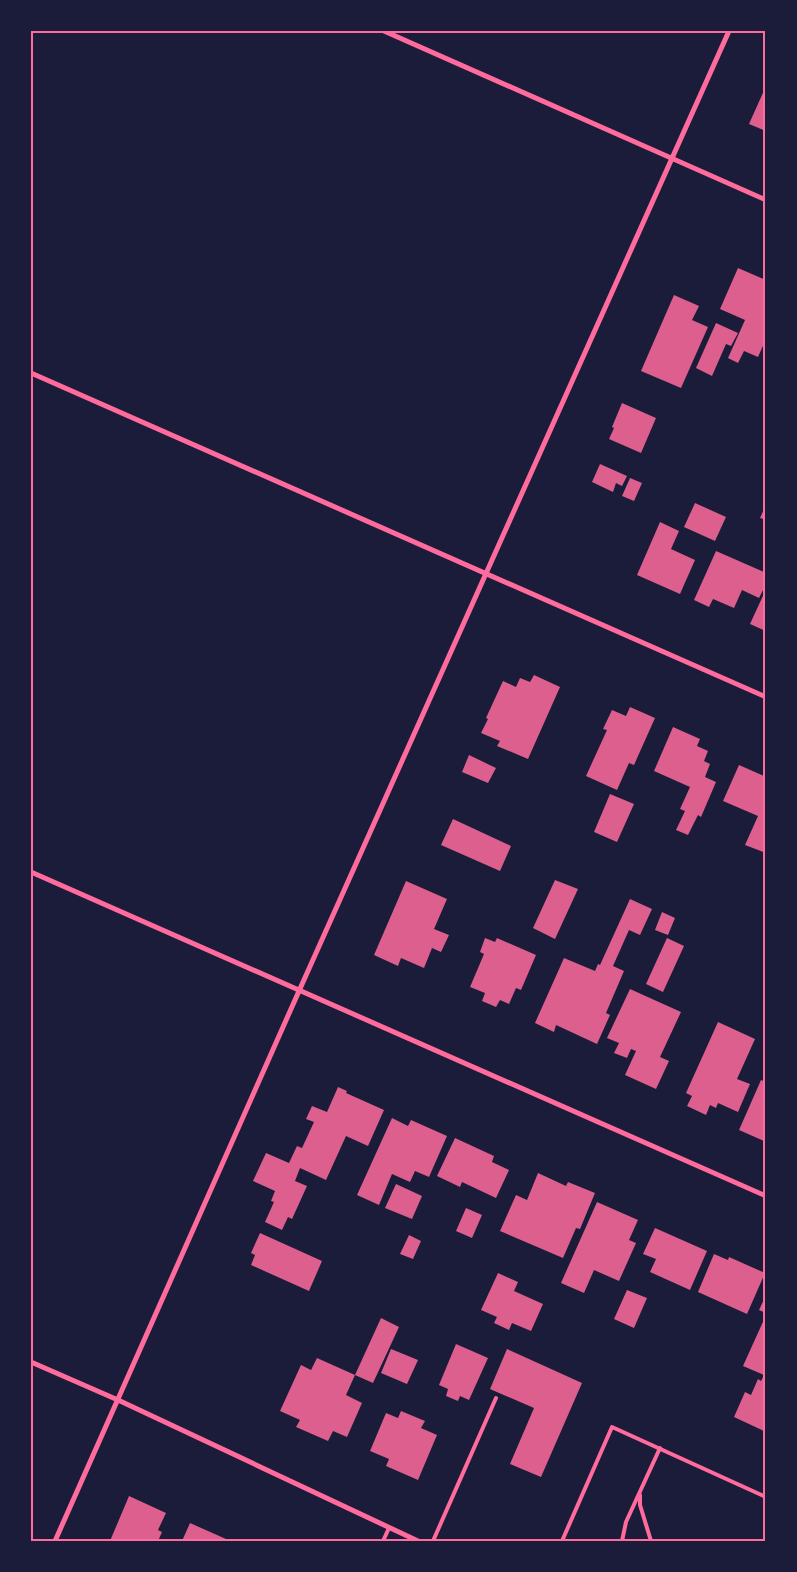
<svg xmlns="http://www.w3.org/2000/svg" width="797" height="1572" font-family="'Roboto Condensed',sans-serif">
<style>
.building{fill:#dd5f8e}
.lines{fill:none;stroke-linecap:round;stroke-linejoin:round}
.service{stroke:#ff6b9d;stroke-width:4}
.minor{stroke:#ff6b9d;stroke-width:5}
.neatline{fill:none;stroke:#ff6b9d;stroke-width:2}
</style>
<rect width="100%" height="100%" fill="#1b1b3a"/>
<path class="building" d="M 766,86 L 766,131 L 749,124 Z
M 738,268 L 766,280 L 766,339 L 758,357 L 744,351 L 738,363 L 728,358 L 745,320 L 720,309 Z
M 674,295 L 699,306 L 692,320 L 708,327 L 681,388 L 641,371 Z
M 716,323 L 738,333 L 731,346 L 726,344 L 712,376 L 696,368 Z
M 622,403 L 656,418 L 641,453 L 609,439 L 614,428 L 612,427 Z
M 600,464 L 627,476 L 622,486 L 616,483 L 613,492 L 592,482 Z
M 630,478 L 642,483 L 634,501 L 622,496 Z
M 695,503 L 726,517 L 715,541 L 684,527 Z
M 766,505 L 766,520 L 760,518 Z
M 660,522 L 679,531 L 671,549 L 695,560 L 680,594 L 637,575 Z
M 716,551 L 766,573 L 766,584 L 759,598 L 742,590 L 734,608 L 713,599 L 709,607 L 694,600 Z
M 766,589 L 766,631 L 750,624 Z
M 534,675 L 560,687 L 528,759 L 497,746 L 500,741 L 481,733 L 488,719 L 486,718 L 503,681 L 516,687 L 520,678 L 530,682 Z
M 630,707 L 655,718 L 634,765 L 629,763 L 617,790 L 586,776 L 607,730 L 603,729 L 612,710 L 626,716 Z
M 673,727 L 700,739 L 697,746 L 708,751 L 704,761 L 710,764 L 705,777 L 716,782 L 701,817 L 698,815 L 688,835 L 676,830 L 685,811 L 680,809 L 690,787 L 654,771 Z
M 469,755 L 496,768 L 488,783 L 462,772 Z
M 739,765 L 766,777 L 766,853 L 745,845 L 758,816 L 723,801 Z
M 610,794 L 634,804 L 617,842 L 594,832 Z
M 453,819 L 511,846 L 500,871 L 441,845 Z
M 555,880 L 578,889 L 555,939 L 533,928 Z
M 406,881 L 447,899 L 434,929 L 449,935 L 441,952 L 432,948 L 424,968 L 401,958 L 398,966 L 374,955 Z
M 630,899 L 652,909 L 640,935 L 629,930 L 613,966 L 624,971 L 606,1013 L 610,1015 L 597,1044 L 556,1025 L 554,1032 L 535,1023 L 564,958 L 595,971 L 598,964 L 600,965 Z
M 662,912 L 675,918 L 668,935 L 655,930 Z
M 485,938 L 495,942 L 497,938 L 536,955 L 521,990 L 516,988 L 509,1004 L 500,1000 L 496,1007 L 482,1001 L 485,993 L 470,987 L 484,954 L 480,952 Z
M 667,938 L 684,946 L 663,992 L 646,984 Z
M 630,989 L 681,1012 L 660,1057 L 669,1061 L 656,1089 L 625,1075 L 636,1051 L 631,1049 L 627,1058 L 614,1053 L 619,1043 L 607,1038 Z
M 718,1022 L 755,1039 L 737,1079 L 750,1084 L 738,1112 L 718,1103 L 716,1108 L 710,1105 L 706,1115 L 687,1106 L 692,1096 L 686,1093 Z
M 761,1080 L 766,1082 L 766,1142 L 739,1130 Z
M 338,1087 L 347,1091 L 346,1093 L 384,1110 L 368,1146 L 346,1136 L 326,1180 L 300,1168 L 295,1181 L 307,1186 L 292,1219 L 288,1217 L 282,1230 L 265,1222 L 274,1202 L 271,1201 L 275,1191 L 253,1181 L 266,1153 L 289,1163 L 297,1146 L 302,1148 L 314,1122 L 306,1119 L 312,1106 L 327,1112 Z
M 392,1118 L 408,1126 L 411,1120 L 447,1136 L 429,1177 L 415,1171 L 410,1182 L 392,1174 L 379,1205 L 357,1195 Z
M 455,1138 L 494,1156 L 492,1162 L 509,1170 L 496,1198 L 462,1182 L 460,1187 L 437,1176 Z
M 538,1173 L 566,1186 L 568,1182 L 595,1193 L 580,1229 L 576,1228 L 563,1258 L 500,1231 L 516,1195 L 527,1200 Z
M 396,1184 L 422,1196 L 412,1219 L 385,1208 Z
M 597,1202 L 638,1220 L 629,1240 L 636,1243 L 619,1281 L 594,1270 L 584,1293 L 561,1283 Z
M 466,1208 L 482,1215 L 472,1238 L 456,1231 Z
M 655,1228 L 707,1251 L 690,1290 L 650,1272 L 656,1259 L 643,1254 Z
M 260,1233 L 322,1261 L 309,1291 L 251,1265 L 255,1255 L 251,1253 Z
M 409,1235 L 421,1241 L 413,1259 L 400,1254 Z
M 714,1254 L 728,1260 L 729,1257 L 765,1273 L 747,1314 L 698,1292 Z
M 498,1273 L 518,1282 L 514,1291 L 543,1304 L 531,1331 L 512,1323 L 509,1330 L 494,1323 L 497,1317 L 481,1310 Z
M 627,1290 L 647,1298 L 634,1328 L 614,1319 Z
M 766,1295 L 766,1313 L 759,1310 Z
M 766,1315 L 766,1426 L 764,1431 L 734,1417 L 745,1392 L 751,1395 L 758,1379 L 761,1381 L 764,1375 L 743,1366 Z
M 381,1318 L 399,1327 L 373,1383 L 355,1375 Z
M 456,1344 L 488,1358 L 469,1400 L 460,1396 L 458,1401 L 446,1396 L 448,1389 L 439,1385 Z
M 391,1349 L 418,1360 L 407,1384 L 381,1373 Z
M 507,1349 L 582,1383 L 541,1477 L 510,1464 L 534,1408 L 490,1389 Z
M 317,1358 L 355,1375 L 346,1395 L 362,1403 L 347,1437 L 333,1431 L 328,1441 L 296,1427 L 300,1420 L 280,1411 L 301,1365 L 311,1370 Z
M 401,1411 L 425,1421 L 421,1428 L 437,1435 L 418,1480 L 386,1466 L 389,1459 L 370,1451 L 386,1413 L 398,1418 Z
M 129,1496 L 166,1513 L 158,1530 L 162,1532 L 158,1541 L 110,1541 Z
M 190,1523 L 226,1539 L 225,1541 L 182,1541 Z"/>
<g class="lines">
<path class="service" d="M 640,1495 L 640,1505 L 651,1541
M 383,1541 L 389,1528
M 433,1541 L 496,1398
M 562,1541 L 612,1427 L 766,1497
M 622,1541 L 626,1522 L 660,1448"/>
<path class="minor" d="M 384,31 L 766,200
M 31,373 L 766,697
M 31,872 L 766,1196
M 31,1362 L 118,1400 L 418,1541
M 55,1541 L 299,991 L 729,31"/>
</g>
<rect width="797" height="1572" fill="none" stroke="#1b1b3a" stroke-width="65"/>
<rect x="32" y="32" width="732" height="1508" class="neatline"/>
</svg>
